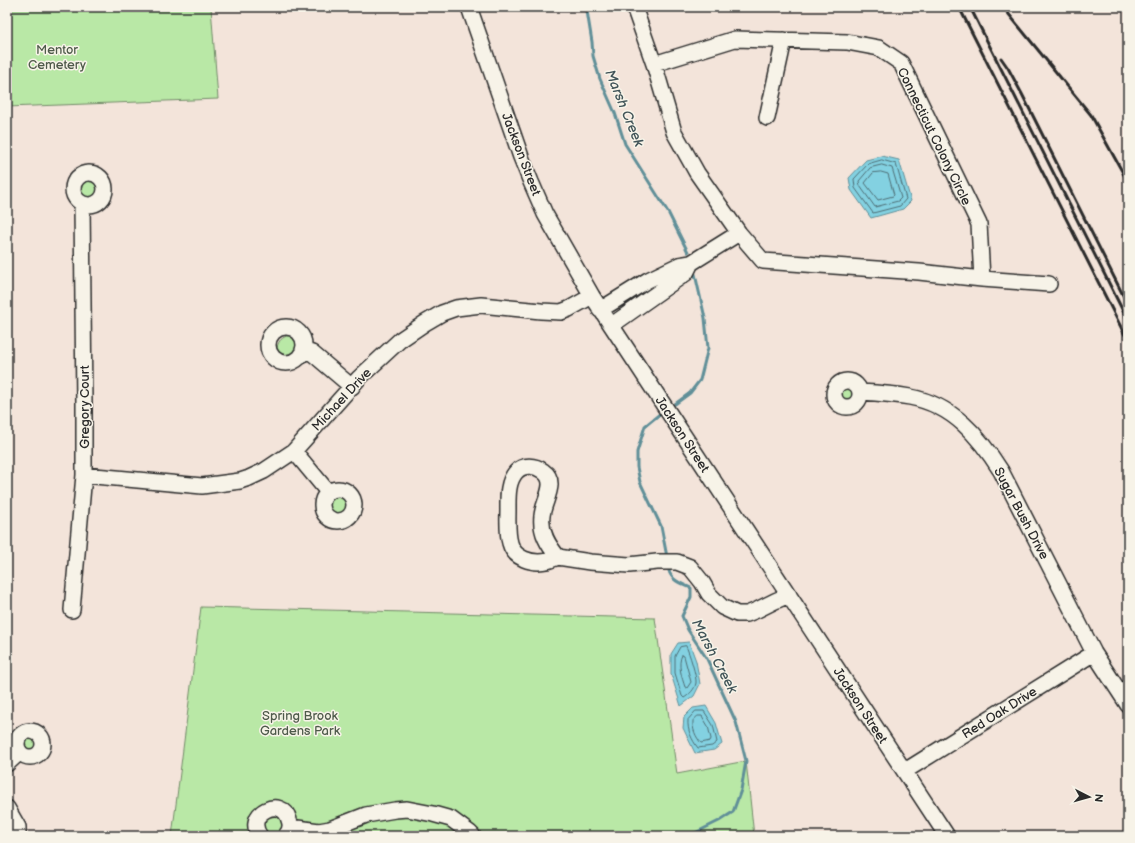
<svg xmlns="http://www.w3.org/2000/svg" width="1135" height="843" font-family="'Balsamiq Sans',sans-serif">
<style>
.green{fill:#b9e8a6;stroke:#728a68}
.water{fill:#83d1e1;stroke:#608f98}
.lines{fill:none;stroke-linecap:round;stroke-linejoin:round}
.shore{stroke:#4e6d74;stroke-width:1}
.stream{stroke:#608f98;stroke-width:3}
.minor-casing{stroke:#2b2b2b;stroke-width:18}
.minor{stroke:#f7f3e8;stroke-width:15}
.rail{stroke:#2b2b2b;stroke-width:3}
.labels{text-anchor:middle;stroke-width:3;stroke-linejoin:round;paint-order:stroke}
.park-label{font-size:13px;fill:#4e5a4a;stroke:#f7f3e8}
.street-label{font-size:13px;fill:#2b2b2b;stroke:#f7f3e8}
.water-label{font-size:14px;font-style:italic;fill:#415458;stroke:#f7f3e8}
</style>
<rect width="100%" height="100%" fill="#f3e4da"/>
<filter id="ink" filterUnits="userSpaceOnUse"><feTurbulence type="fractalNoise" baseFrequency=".025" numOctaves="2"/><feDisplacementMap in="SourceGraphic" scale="8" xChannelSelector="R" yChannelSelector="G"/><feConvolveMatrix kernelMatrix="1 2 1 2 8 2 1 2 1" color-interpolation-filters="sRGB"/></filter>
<g filter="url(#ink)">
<path class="green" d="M 7,7 L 211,7 L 218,99 L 7,107 Z
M 90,177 C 96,179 99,182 103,187 L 101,193 L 95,200 L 88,200 L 80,194 L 79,190 L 84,180 Z
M 292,335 L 298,338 L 301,343 C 300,347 300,353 297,355 C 296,357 293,357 291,358 C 275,364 270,337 292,335 Z
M 841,388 C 847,388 851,389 854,395 L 850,404 L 847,405 L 842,402 C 839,397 839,394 841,388 Z
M327 505a12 12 0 1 1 24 0a12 12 0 1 1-24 0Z
M 201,607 L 655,618 L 677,774 L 746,761 L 754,836 L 172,836 Z
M21 744a9 9 0 1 1 18 0a9 9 0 1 1-18 0Z"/>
<path class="water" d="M 882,156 L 899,160 L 911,201 L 903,209 L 871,218 L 851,190 L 849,178 L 866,160 Z
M 689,642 L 696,661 L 700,684 L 694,696 L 681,706 L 671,674 L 671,654 L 678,643 Z
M 706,706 L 716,723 L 722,744 L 714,750 L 695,753 L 683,728 L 684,717 L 693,708 Z"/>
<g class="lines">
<path class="shore" d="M 882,160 L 896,164 L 906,199 L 900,206 L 873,213 L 855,188 L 854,179 L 868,164 Z
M 882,165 L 892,168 L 901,198 L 898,201 L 875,207 L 860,186 L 859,181 L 870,168 Z
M 881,172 L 888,174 L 894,195 L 893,196 L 878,200 L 865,183 L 873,173 Z
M 686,646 C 689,652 697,677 696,683 C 695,689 689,695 684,698 L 682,696 L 675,673 L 675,656 L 680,647 Z
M 682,655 L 684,656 L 691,682 L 687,688 L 685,687 C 682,678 677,664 682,655 Z
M 696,711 L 704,711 L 713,725 L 717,742 L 712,746 L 698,748 C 692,740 687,730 688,720 Z
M 698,716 L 702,716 L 708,726 L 711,739 L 710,741 L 701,743 C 696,737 692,729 693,721 Z"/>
<path class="stream" d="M 585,7 L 587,11 L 592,42 L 593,56 L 600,79 L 615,113 L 625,144 L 668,212 L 688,252
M 675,404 L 690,393 L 700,380 L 708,348 L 705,318 L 695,274
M 661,413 L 645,426 L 637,452 L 637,467 L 640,482 L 661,526 L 667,557
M 668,566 C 669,580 680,583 691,588 L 691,597 L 682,616 L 688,630 L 707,659 L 736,722 L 746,761 L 741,790 L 733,812 L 719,821 L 689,836"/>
<defs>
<path id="minor" d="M 469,7 L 521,157 L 531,182 L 545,214 L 592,296 L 947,836
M 634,7 L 654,64 L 674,132 L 697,173 L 739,233 L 763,261 L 919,272 L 982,279 L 979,224 L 901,63 L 879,48 L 847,42 L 735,39 L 654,64
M 767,118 L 784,40
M73 189a16 16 0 1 1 32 0a16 16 0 1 1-32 0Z
M 982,279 L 1049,284
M 600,310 L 648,280 L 679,265 L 691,263 L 739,233
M 612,325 L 686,273 L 691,263
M268 345a18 18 0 1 1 36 0a18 18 0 1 1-36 0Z
M 303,350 L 312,353 L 352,387
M834 394a13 13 0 1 1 26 0a13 13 0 1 1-26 0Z
M 860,392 C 877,393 893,394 910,397 C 953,405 979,436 1001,471 L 1094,653 L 1128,705
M 294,451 L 328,492
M 84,475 L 202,486 L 240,481 L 249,478 L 264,471 L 294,451 L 359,378 L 400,340 L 425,323 L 442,313 L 456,308 L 481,305 L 541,311 L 561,312 L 569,309 L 592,296
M322 505a16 16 0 1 1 32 0a16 16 0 1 1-32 0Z
M 558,557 C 555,558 551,560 547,561 C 532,564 514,559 510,543 C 507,533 508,520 508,510 C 508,498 507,482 516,472 C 523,464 535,465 543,471 C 559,482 543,501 542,516 C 540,532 548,545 558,557 L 590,562 L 629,565 L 657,562 L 677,562 L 690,567 L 702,582 L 709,594 L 722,607 L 737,614 L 747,614 L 757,610 L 775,601 L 789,595
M 72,610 L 84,475 L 84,404 L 82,204
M17 744a13 13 0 1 1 26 0a13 13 0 1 1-26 0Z
M 7,764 L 20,752
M 905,771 L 1094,653
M 7,808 L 18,827 L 18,836
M 290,827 L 319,831 L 330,829 L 366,815 L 395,810 L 407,809 L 433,814 L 451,819 L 470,833 L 473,836
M 260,836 C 243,813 283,795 289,820 C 291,825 290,831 286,835"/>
</defs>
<use href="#minor" class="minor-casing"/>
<use href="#minor" class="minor"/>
<path class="rail" d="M 959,7 L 1128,341
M 970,7 L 1128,321
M 1003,7 L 1091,115 L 1128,182
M 1001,58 L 1008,68 L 1022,94 L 1128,305"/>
</g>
</g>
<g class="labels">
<g class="park-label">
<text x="57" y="54">Mentor<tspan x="57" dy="15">Cemetery</tspan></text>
<text x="300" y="720">Spring Brook<tspan x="300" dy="15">Gardens Park</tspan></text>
</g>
<g class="street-label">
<text transform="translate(935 136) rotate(64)" y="5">Connecticut Colony Circle</text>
<text transform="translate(522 154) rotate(69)" y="5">Jackson Street</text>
<text transform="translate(341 399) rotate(-47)" y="5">Michael Drive</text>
<text transform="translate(84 407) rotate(-90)" y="5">Gregory Court</text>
<text transform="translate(683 434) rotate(57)" y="5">Jackson Street</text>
<text transform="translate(1022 513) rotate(62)" y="5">Sugar Bush Drive</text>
<text transform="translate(861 705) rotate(57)" y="5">Jackson Street</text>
<text transform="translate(999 712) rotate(-32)" y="5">Red Oak Drive</text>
</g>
<g class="water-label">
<text transform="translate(625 108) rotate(68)" y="5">Marsh Creek</text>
<text transform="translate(715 656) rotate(62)" y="5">Marsh Creek</text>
</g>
</g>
<rect width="1135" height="843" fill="none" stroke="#f7f3e8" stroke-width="24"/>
<rect x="12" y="12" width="1111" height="819" fill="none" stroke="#2b2b2b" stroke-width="1.5" filter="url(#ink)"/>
<g transform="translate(1089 797) rotate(96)" stroke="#f7f3e8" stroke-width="3" paint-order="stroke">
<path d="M0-3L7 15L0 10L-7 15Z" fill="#2b2b2b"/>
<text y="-6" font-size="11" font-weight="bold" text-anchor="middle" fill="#2b2b2b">N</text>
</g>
</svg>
